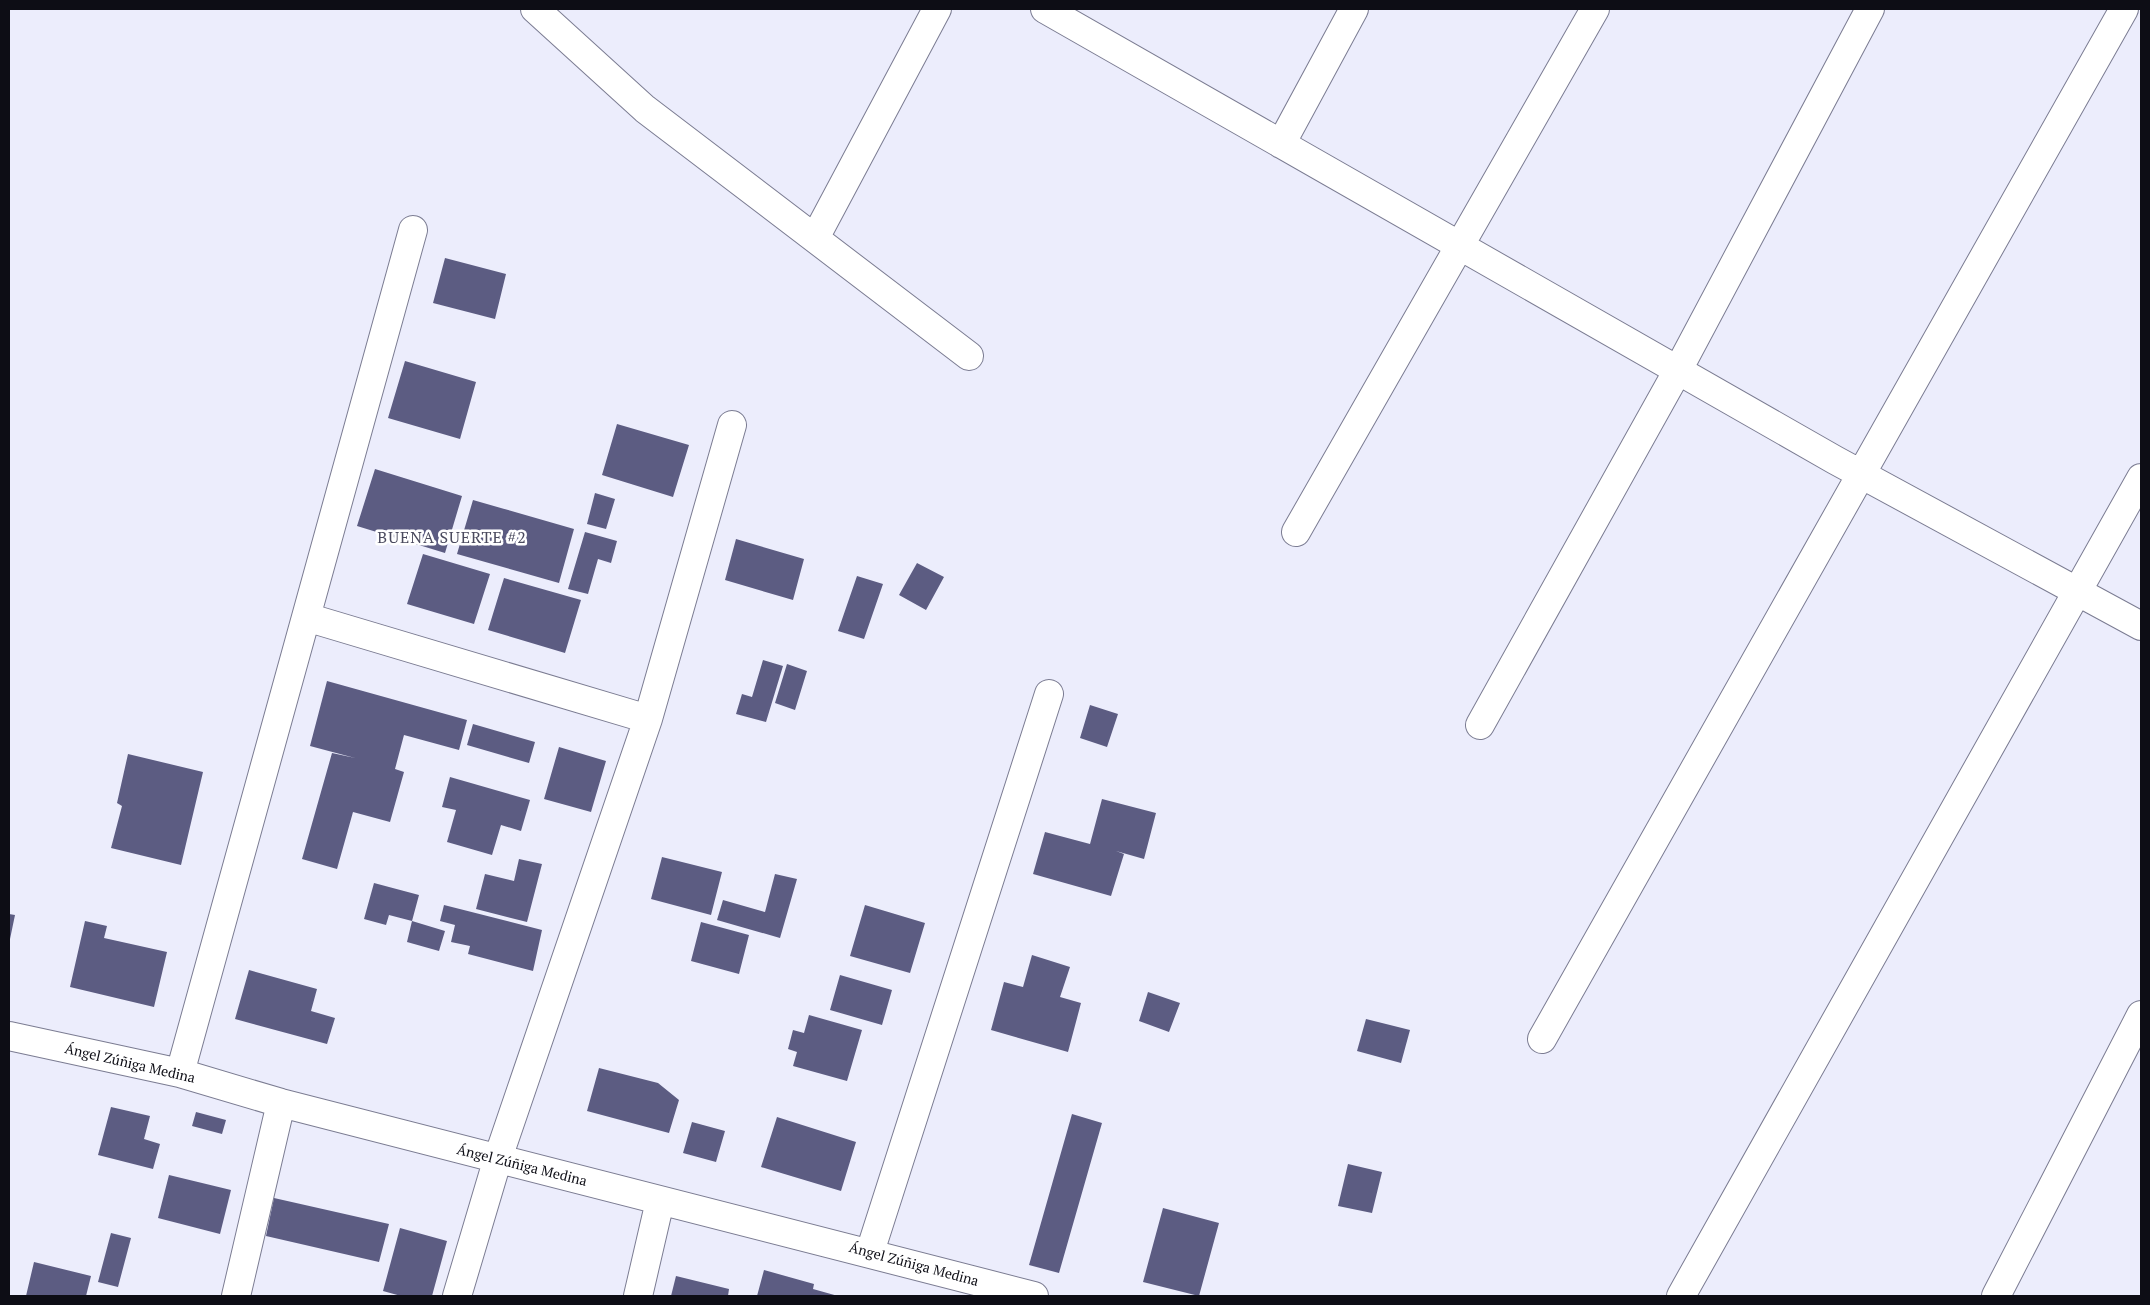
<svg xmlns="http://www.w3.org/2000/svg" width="2150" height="1305" font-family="'PT Serif',serif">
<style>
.building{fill:#5c5c82}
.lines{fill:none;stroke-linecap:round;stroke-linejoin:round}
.minor-casing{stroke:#7b7c92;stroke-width:30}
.minor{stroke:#fff;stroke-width:28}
.labels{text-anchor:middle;stroke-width:5;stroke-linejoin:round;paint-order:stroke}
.street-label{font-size:14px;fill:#0d0d15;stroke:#fff}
.quarter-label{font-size:16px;letter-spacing:1px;fill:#4a4a5e;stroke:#fff}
</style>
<rect width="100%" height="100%" fill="#ecedfc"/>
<path class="building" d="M 445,258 L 506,274 L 495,319 L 433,303 Z
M 405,361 L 476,382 L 460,439 L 388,418 Z
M 617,424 L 689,445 L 673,497 L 602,475 Z
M 375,469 L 462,496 L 445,553 L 357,526 Z
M 595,493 L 615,499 L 606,529 L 587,524 Z
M 473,500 L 574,529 L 559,583 L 457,554 Z
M 585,532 L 617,541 L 611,563 L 598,559 L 588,594 L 568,589 Z
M 736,539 L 804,559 L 793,600 L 725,580 Z
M 423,554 L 490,574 L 474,624 L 407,604 Z
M 917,563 L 944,577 L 926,610 L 899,595 Z
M 857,576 L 883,584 L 864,639 L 838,631 Z
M 504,578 L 581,600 L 565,653 L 488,630 Z
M 763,660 L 783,666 L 766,722 L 736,714 L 742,694 L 752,697 Z
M 787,664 L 807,671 L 795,710 L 775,703 Z
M 327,681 L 467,720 L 459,750 L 404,735 L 395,769 L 404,772 L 390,822 L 353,812 L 337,869 L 302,859 L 332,753 L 355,758 L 310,746 Z
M 1090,705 L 1118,714 L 1107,747 L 1080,738 Z
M 473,724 L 535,742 L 529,763 L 467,745 Z
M 559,747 L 606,761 L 591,812 L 544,799 Z
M 128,754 L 203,772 L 181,865 L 111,848 L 122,806 L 117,803 Z
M 450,777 L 530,800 L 521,831 L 501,825 L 492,855 L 447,842 L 456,810 L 442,807 Z
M 1102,799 L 1156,813 L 1144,859 L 1116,851 L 1124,854 L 1111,896 L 1033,874 L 1045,832 L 1090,844 Z
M 662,857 L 722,872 L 711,915 L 651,899 Z
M 519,859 L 542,864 L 527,922 L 476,909 L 485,874 L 514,881 Z
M 775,874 L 797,879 L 780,938 L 717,920 L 723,900 L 765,912 Z
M 374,883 L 419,895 L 412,921 L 389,915 L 386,925 L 364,919 Z
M 444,905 L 542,930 L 533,971 L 468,954 L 470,946 L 451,942 L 455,925 L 440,921 Z
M 865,905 L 925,923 L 910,973 L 850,956 Z
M 9,914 L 15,915 L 10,939 L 9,939 Z
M 85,921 L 107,926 L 104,938 L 167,952 L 154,1007 L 70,987 Z
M 412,921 L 445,931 L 439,951 L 407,942 Z
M 701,922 L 749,935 L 739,974 L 691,961 Z
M 1032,955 L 1070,967 L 1060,997 L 1081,1003 L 1068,1052 L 991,1030 L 1004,982 L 1023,987 Z
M 249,970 L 317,989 L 311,1011 L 335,1018 L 327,1044 L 235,1019 Z
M 840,975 L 892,990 L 882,1025 L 830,1010 Z
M 1148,992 L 1180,1003 L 1169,1032 L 1139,1021 Z
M 809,1015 L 862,1030 L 847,1081 L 793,1066 L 797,1052 L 788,1049 L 793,1030 L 804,1033 Z
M 1366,1019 L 1410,1030 L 1401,1063 L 1357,1051 Z
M 599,1068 L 658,1083 L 679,1100 L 669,1133 L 587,1111 Z
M 111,1107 L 150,1116 L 144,1139 L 160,1144 L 153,1169 L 98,1155 Z
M 196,1112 L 226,1120 L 222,1134 L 192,1126 Z
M 1072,1114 L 1102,1123 L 1059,1273 L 1029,1265 Z
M 777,1117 L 856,1142 L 841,1191 L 761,1167 Z
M 692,1122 L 725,1131 L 716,1162 L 683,1153 Z
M 1348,1164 L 1382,1172 L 1372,1213 L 1338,1206 Z
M 169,1175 L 231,1190 L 220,1234 L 158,1218 Z
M 274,1198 L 389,1224 L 379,1262 L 266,1236 Z
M 1163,1208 L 1219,1223 L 1199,1296 L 1143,1282 Z
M 400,1228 L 447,1241 L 432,1296 L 401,1296 L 383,1291 Z
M 111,1233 L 131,1238 L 118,1287 L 98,1282 Z
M 34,1262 L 91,1276 L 86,1296 L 26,1296 Z
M 764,1270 L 814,1284 L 813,1289 L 838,1296 L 757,1296 Z
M 676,1276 L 729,1289 L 728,1296 L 671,1296 Z"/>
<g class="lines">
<defs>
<path id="minor" d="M 535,9 L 645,109 L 969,356
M 1045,9 L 1835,460 L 2141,626
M 1281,144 L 1354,9
M 815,238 L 937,9
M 1296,532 L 1595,9
M 306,617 L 648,719 L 732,425
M 1480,725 L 1678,370 L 1870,9
M 9,1036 L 180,1073 L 281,1103 L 1034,1296
M 1542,1039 L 2124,9
M 180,1073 L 413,230
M 870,1252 L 1049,694
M 236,1296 L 281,1103
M 457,1296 L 498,1158 L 648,719
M 638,1296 L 660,1201
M 1681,1296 L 2141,478
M 1996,1296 L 2141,1015"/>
</defs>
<use href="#minor" class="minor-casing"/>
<use href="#minor" class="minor"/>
</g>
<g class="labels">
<g class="street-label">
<text transform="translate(130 1063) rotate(13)" y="5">Ángel Zúñiga Medina</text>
<text transform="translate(522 1165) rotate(14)" y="5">Ángel Zúñiga Medina</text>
<text transform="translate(914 1264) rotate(15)" y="5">Ángel Zúñiga Medina</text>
</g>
<g class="quarter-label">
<text x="452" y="543">BUENA SUERTE #2</text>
</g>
</g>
<rect width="2150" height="1305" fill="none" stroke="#0d0d15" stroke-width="20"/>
</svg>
